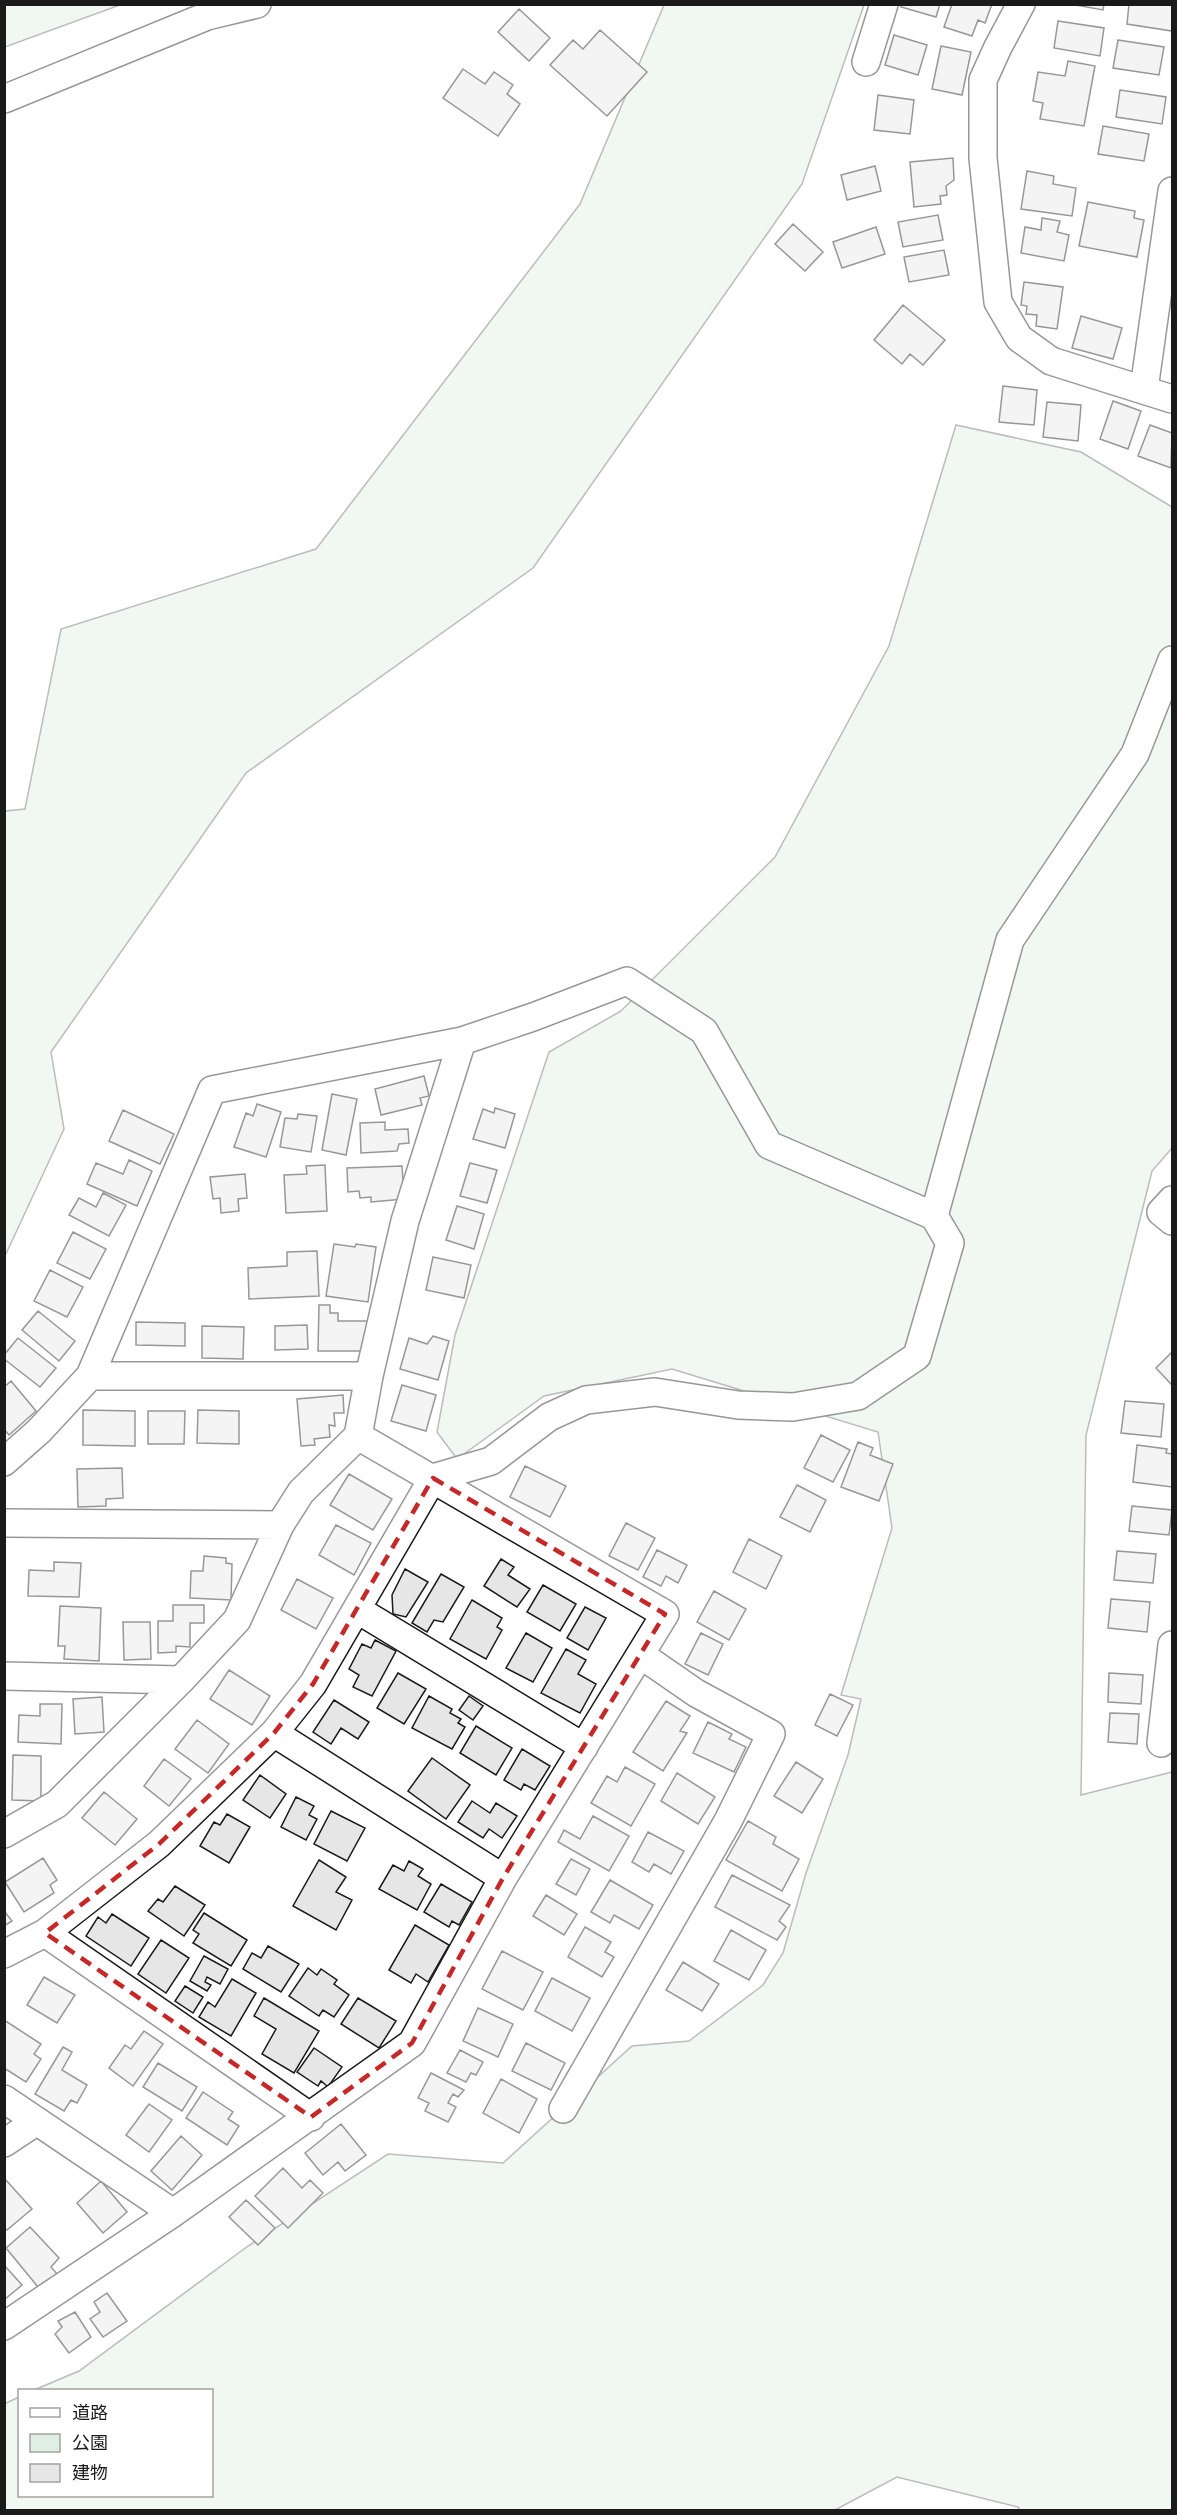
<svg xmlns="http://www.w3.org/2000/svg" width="1177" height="2515" font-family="Figtree,'Noto Sans JP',sans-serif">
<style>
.green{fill:#e0efe3;stroke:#6a6a6a;stroke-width:1.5}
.building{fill:#e6e6e6;stroke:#1a1a1a;stroke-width:1.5}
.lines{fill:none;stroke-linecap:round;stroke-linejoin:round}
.street-casing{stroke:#1a1a1a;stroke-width:30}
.street{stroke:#fff;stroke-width:27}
.marked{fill:none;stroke:#c62828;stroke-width:4.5;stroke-dasharray:12 8;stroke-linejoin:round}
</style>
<rect width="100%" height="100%" fill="#fff"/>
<path class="green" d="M 5,4 L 120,4 L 120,5 L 5,47 Z
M 664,5 L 864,5 L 802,184 L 533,568 L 246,773 L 51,1052 L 64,1129 L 5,1256 L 5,811 L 25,809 L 61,629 L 316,549 L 580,204 Z
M 956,425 L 1081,452 L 1172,507 L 1172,1148 L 1152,1171 L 1086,1435 L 1081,1795 L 1172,1772 L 1172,2510 L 1020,2510 L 1018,2507 L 897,2477 L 835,2510 L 5,2510 L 4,2404 L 19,2397 L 20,2496 L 212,2496 L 212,2390 L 34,2390 L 79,2371 L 248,2246 L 388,2154 L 503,2163 L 632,2046 L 689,2041 L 763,1985 L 783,1953 L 806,1873 L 848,1755 L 861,1699 L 841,1695 L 892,1528 L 878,1432 L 672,1369 L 544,1396 L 457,1459 L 437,1432 L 455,1335 L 549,1052 L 621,1011 L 775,857 L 889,646 Z"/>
<path class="building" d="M 901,4 L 940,4 L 936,17 L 901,7 Z
M 952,4 L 992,4 L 985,23 L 978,20 L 972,36 L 944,27 Z
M 1070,4 L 1104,4 L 1103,10 Z
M 1129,4 L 1172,4 L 1172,31 L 1127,24 Z
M 519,9 L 550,38 L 529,61 L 498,32 Z
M 1058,21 L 1104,28 L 1100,56 L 1054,48 Z
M 600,30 L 647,72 L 607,116 L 550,65 L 573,40 L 583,49 Z
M 894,35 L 927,45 L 918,75 L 885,65 Z
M 1118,40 L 1164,47 L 1159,75 L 1113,68 Z
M 941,46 L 971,52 L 962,95 L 932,89 Z
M 1068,61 L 1095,66 L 1084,126 L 1040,119 L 1043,103 L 1033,101 L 1038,72 L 1065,76 Z
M 463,69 L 485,84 L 494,72 L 513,85 L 507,94 L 520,104 L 498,136 L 443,98 Z
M 1120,90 L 1166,97 L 1162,124 L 1116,117 Z
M 878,95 L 914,100 L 910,134 L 874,130 Z
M 1103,126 L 1149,134 L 1144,161 L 1098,154 Z
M 953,158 L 954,180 L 946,186 L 947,195 L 940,196 L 941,204 L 914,207 L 910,162 Z
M 875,166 L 881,191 L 847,200 L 841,175 Z
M 1027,171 L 1054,176 L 1053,184 L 1076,188 L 1072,216 L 1021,209 Z
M 1088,202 L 1135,211 L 1134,218 L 1144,220 L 1137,257 L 1079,246 Z
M 938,215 L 943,240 L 903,247 L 898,222 Z
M 1042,218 L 1060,221 L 1057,232 L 1069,235 L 1064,261 L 1021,253 L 1025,227 L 1041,230 Z
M 793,224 L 823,252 L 805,271 L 775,244 Z
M 876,227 L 885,254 L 842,268 L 833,242 Z
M 944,250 L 949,275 L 909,282 L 904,257 Z
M 1024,282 L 1063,287 L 1057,329 L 1036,326 L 1037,315 L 1026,314 L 1027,306 L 1021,305 Z
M 903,305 L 945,340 L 923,365 L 910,354 L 902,364 L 874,340 Z
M 1081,316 L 1122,328 L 1113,359 L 1072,348 Z
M 1003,386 L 1037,390 L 1034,425 L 999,422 Z
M 1113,401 L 1141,411 L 1128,449 L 1100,439 Z
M 1047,402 L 1081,405 L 1078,441 L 1043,437 Z
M 1150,425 L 1172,433 L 1171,468 L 1138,456 Z
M 424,1076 L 429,1096 L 420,1098 L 422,1105 L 381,1115 L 375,1089 Z
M 332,1094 L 357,1099 L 346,1155 L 322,1150 Z
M 257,1104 L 281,1112 L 266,1157 L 234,1147 L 246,1113 L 253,1116 Z
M 495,1108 L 515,1114 L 505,1148 L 473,1139 L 483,1109 L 494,1113 Z
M 123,1110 L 174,1134 L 160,1164 L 109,1141 Z
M 298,1114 L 317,1116 L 311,1152 L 280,1147 L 285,1118 L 297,1119 Z
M 385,1122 L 385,1130 L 408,1129 L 409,1143 L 399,1144 L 397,1151 L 361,1153 L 360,1123 Z
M 129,1160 L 152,1171 L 137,1206 L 87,1184 L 96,1163 L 123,1174 Z
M 470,1163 L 497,1170 L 487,1203 L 460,1196 Z
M 325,1165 L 327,1211 L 286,1213 L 284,1175 L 307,1174 L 306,1166 Z
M 402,1166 L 404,1199 L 371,1202 L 371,1197 L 360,1198 L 359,1191 L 348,1192 L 347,1168 Z
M 245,1174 L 247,1198 L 238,1199 L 239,1211 L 221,1213 L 220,1198 L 213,1199 L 210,1177 Z
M 103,1193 L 126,1205 L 109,1236 L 69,1215 L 79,1198 L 96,1207 Z
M 457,1206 L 484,1214 L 474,1249 L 446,1240 Z
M 73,1232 L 106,1249 L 90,1279 L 57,1263 Z
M 334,1244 L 355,1247 L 356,1244 L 376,1247 L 368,1302 L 326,1296 Z
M 317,1251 L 319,1296 L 249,1299 L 248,1268 L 287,1266 L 287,1252 Z
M 433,1257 L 471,1265 L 464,1298 L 426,1290 Z
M 50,1270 L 83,1287 L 67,1317 L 34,1301 Z
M 319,1305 L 330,1305 L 330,1313 L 338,1313 L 338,1321 L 370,1321 L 369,1351 L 318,1351 Z
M 38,1311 L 75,1341 L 59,1361 L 22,1330 Z
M 136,1322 L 185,1323 L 185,1346 L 136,1345 Z
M 307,1325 L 308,1349 L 275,1350 L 275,1326 Z
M 202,1326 L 244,1327 L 243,1359 L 202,1358 Z
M 433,1336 L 449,1341 L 438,1380 L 400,1369 L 409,1338 L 427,1344 Z
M 18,1338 L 56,1368 L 40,1387 L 4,1359 L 4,1355 Z
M 1172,1352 L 1172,1385 L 1156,1368 Z
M 11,1381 L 36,1411 L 9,1435 L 4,1429 L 4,1387 Z
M 402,1385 L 436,1395 L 426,1431 L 391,1421 Z
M 343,1395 L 344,1413 L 334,1413 L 335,1426 L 329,1425 L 330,1437 L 314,1439 L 315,1445 L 301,1446 L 297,1399 Z
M 1125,1401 L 1164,1404 L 1161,1437 L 1121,1433 Z
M 83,1410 L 135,1411 L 135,1446 L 83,1445 Z
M 198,1410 L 239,1411 L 239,1444 L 197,1443 Z
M 148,1411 L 185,1411 L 184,1444 L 148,1444 Z
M 821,1435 L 850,1450 L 833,1482 L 804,1468 Z
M 858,1442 L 873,1448 L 870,1455 L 893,1464 L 879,1501 L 841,1487 Z
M 1137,1445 L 1167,1449 L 1166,1453 L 1172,1454 L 1172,1487 L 1133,1482 Z
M 525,1466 L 566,1486 L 550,1517 L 510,1497 Z
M 122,1468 L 123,1498 L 106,1499 L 106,1506 L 78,1507 L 77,1469 Z
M 349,1474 L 392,1499 L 373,1530 L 330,1505 Z
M 797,1485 L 826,1500 L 810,1532 L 780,1517 Z
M 1132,1506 L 1172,1510 L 1169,1535 L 1129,1531 Z
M 626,1523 L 655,1538 L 638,1570 L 609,1556 Z
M 336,1525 L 371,1543 L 354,1575 L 319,1555 Z
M 749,1539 L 782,1556 L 766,1589 L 733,1572 Z
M 657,1550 L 687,1565 L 678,1583 L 666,1576 L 661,1586 L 643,1577 Z
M 1117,1551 L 1156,1554 L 1153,1583 L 1114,1580 Z
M 204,1556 L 226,1558 L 226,1563 L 232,1564 L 231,1600 L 190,1598 L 191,1571 L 203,1571 Z
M 501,1559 L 514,1567 L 508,1575 L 530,1589 L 517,1607 L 484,1586 Z
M 54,1562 L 81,1563 L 79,1597 L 28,1596 L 29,1570 L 54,1571 Z
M 405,1569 L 428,1582 L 406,1617 L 393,1614 L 392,1595 Z
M 441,1574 L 464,1587 L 443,1622 L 434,1620 L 427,1632 L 412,1623 Z
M 297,1579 L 333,1598 L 316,1629 L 281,1610 Z
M 543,1585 L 576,1604 L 560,1631 L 527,1612 Z
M 714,1591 L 746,1609 L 729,1640 L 697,1622 Z
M 1111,1599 L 1150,1602 L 1147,1632 L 1108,1628 Z
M 472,1600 L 502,1618 L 497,1627 L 502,1630 L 486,1659 L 450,1639 Z
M 173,1605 L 204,1605 L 204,1623 L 190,1623 L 190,1647 L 176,1646 L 176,1652 L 158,1653 L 158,1621 L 173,1621 Z
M 60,1606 L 101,1608 L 99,1661 L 64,1659 L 65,1646 L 58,1646 Z
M 585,1607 L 606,1618 L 588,1650 L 567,1638 Z
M 123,1622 L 150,1622 L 151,1659 L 124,1660 Z
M 526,1633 L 552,1648 L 533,1682 L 506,1668 Z
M 701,1633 L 723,1644 L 708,1675 L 685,1664 Z
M 375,1640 L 396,1651 L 372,1696 L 353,1687 L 359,1675 L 349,1669 L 362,1644 L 371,1648 Z
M 566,1649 L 586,1660 L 578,1674 L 596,1684 L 580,1713 L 541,1693 Z
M 229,1670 L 270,1696 L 252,1725 L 210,1699 Z
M 398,1673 L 426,1689 L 404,1724 L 377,1708 Z
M 1109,1673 L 1143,1675 L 1141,1704 L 1108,1702 Z
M 830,1694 L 853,1705 L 837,1736 L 815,1725 Z
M 429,1696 L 452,1709 L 450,1713 L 461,1719 L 458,1723 L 465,1727 L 452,1749 L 412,1728 Z
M 469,1696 L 483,1706 L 473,1720 L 459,1710 Z
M 102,1697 L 104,1732 L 75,1734 L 73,1699 Z
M 334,1700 L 369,1722 L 358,1739 L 341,1728 L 331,1744 L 313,1732 Z
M 666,1701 L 690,1716 L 680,1731 L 687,1733 L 663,1771 L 633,1752 Z
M 40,1704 L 62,1704 L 61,1744 L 18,1742 L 19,1715 L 40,1716 Z
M 1110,1713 L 1139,1714 L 1137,1744 L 1108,1742 Z
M 197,1720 L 229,1744 L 208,1773 L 175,1749 Z
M 708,1722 L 732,1734 L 729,1739 L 746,1747 L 734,1772 L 693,1753 Z
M 476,1726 L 512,1748 L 496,1775 L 460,1753 Z
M 522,1749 L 550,1766 L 535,1790 L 524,1784 L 521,1790 L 504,1780 Z
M 13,1755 L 41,1756 L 41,1801 L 12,1800 Z
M 432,1758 L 470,1785 L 446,1819 L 408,1791 Z
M 164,1759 L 191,1779 L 169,1806 L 144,1786 Z
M 796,1762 L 823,1779 L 802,1813 L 774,1796 Z
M 625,1767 L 655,1784 L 631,1826 L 591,1803 L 607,1776 L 617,1782 Z
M 677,1773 L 715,1797 L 698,1824 L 661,1801 Z
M 260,1775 L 286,1794 L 270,1818 L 243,1800 Z
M 104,1792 L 137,1819 L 115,1845 L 82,1818 Z
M 296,1797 L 314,1806 L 309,1815 L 317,1819 L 306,1840 L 281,1827 Z
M 472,1801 L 490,1813 L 496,1803 L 517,1816 L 502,1838 L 489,1829 L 483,1838 L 458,1822 Z
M 331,1811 L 365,1828 L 347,1861 L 314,1844 Z
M 227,1814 L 250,1827 L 229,1863 L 200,1846 L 214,1822 L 220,1825 Z
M 593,1816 L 629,1836 L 609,1871 L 558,1842 L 564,1830 L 580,1839 Z
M 748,1821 L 776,1837 L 773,1844 L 799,1859 L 782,1891 L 726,1860 Z
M 648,1832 L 684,1851 L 671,1874 L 654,1864 L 649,1872 L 632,1862 Z
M 43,1858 L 57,1880 L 50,1885 L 54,1893 L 24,1912 L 5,1882 Z
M 571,1859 L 590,1869 L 576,1895 L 556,1884 Z
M 319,1860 L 346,1877 L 336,1892 L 352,1900 L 336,1930 L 293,1906 Z
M 409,1861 L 423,1869 L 418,1876 L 431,1884 L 417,1910 L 379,1889 L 393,1865 L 404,1871 Z
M 732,1875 L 790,1905 L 779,1921 L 786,1927 L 777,1940 L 715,1907 Z
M 610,1880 L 653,1905 L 639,1929 L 614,1915 L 610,1923 L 591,1912 Z
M 441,1884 L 472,1902 L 459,1925 L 452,1921 L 449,1927 L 424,1912 Z
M 175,1886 L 205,1905 L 184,1936 L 148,1911 L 158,1899 L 163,1902 Z
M 546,1895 L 577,1914 L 564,1935 L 533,1916 Z
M 4,1911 L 12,1921 L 4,1926 Z
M 204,1913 L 247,1940 L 231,1966 L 193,1943 L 199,1934 L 193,1930 Z
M 112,1914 L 149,1938 L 131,1966 L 86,1936 L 98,1917 L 106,1923 Z
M 415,1925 L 449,1945 L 428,1982 L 416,1974 L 411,1983 L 389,1970 Z
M 585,1927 L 611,1942 L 605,1952 L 614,1957 L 602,1977 L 568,1957 Z
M 731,1930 L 766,1950 L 749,1980 L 714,1961 Z
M 161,1940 L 189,1958 L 166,1993 L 138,1974 Z
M 268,1946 L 299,1964 L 281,1992 L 243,1969 L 252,1953 L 261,1958 Z
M 502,1951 L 543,1972 L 523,2010 L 482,1989 Z
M 204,1956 L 228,1969 L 220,1984 L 207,1977 L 205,1982 L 211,1985 L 207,1991 L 190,1981 Z
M 683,1962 L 719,1984 L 702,2011 L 666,1990 Z
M 308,1968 L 317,1975 L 321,1969 L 337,1980 L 334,1984 L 349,1995 L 334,2017 L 323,2010 L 319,2016 L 289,1996 Z
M 44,1977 L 75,1995 L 57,2023 L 27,2005 Z
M 552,1978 L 590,1998 L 572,2031 L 535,2011 Z
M 232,1979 L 256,1993 L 231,2036 L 199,2017 L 208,2002 L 215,2007 Z
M 185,1986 L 203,1997 L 193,2013 L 175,2001 Z
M 264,1998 L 319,2031 L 294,2073 L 262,2054 L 276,2029 L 254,2016 Z
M 358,1998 L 396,2021 L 379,2048 L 341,2024 Z
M 478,2008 L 513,2024 L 498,2057 L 463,2041 Z
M 4,2020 L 41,2044 L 34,2054 L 41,2059 L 26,2082 L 4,2068 Z
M 144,2031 L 163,2044 L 133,2086 L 109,2068 L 125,2045 L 131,2049 Z
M 526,2043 L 565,2063 L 551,2090 L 512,2071 Z
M 63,2047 L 72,2052 L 62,2070 L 87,2085 L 77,2103 L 71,2100 L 64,2111 L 35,2094 Z
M 314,2048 L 342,2067 L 328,2087 L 321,2081 L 318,2086 L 297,2072 Z
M 460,2050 L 483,2062 L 476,2075 L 471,2073 L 466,2082 L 447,2073 Z
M 158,2063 L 197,2087 L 182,2111 L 143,2087 Z
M 431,2073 L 464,2090 L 458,2097 L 453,2094 L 448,2103 L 456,2107 L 448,2122 L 425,2111 L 429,2103 L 418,2098 Z
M 501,2079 L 537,2099 L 519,2133 L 483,2113 Z
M 203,2092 L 233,2112 L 228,2119 L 239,2126 L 227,2145 L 186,2118 Z
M 149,2104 L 172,2120 L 149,2152 L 126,2135 Z
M 341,2124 L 366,2155 L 345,2171 L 338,2162 L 323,2175 L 305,2153 Z
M 181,2136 L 202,2155 L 172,2190 L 151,2171 Z
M 283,2168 L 302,2188 L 310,2180 L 323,2193 L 288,2228 L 255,2196 Z
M 5,2179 L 32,2209 L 7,2230 L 4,2227 Z
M 101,2181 L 127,2212 L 103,2233 L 77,2203 Z
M 246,2200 L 275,2228 L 258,2245 L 229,2217 Z
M 30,2227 L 59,2258 L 51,2267 L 57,2274 L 38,2287 L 6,2248 Z
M 4,2265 L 22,2285 L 4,2300 Z
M 107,2293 L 127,2321 L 103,2337 L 90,2319 L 100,2312 L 94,2302 Z
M 75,2312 L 91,2337 L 69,2353 L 55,2334 L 62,2327 L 58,2321 Z"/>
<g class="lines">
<defs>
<path id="street" d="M 1021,4 L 998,47 L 983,80 L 983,158 L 998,302 L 1019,338 L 1051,361 L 1172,399
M 866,62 L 884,4
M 4,99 L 207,16 L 257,4
M 1144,389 L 1172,191
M 1172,1200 L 1161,1212 L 1172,1221
M 934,1216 L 1010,940 L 1135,754 L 1172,660
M 90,1376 L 369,1376
M 4,1462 L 39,1431 L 90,1376 L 212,1090 L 462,1041 L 533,1017 L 627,981 L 704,1031 L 769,1145 L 934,1216 L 950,1243 L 917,1356 L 858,1396 L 793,1407 L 738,1405 L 655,1392 L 586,1400 L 549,1417 L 491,1461 L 433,1478 L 313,1684 L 274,1733 L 159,1844 L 45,1933 L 4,1954
M 4,1523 L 280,1525
M 358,1610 L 584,1747
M 4,1676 L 181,1680
M 274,1733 L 503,1878
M 1161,1743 L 1172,1645
M 4,1834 L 57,1804 L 181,1680 L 237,1620 L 280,1525 L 301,1492 L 358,1436 L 369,1376 L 405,1221 L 462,1041
M 45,1933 L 311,2117
M 4,2099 L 173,2213
M 563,2109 L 728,1821 L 771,1734 L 696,1693 L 641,1655
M 4,2143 L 37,2121
M 4,2326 L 173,2213 L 412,2043 L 503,1878 L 665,1614 L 358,1436"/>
</defs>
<use href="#street" class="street-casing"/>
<use href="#street" class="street"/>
</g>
<path d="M0 0H1177V2515H0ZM 433,1478 L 665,1614 L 503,1878 L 412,2043 L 311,2117 L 45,1933 L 159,1844 L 274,1733 L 313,1684 Z" fill="#fff" fill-opacity=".55" fill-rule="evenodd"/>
<path class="marked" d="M 433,1478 L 665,1614 L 503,1878 L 412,2043 L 311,2117 L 45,1933 L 159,1844 L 274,1733 L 313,1684 Z"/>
<rect width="1177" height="2515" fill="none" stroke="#1a1a1a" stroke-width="12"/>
<rect x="18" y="2389" width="195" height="108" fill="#ffffff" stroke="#a3a3a3" stroke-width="1.5"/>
<rect x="30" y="2408" width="30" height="9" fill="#ffffff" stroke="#a3a3a3" stroke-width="1.5"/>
<text x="72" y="2419" font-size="18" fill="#1a1a1a">道路</text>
<rect x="30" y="2434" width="30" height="18" fill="#e0efe3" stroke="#a3a3a3" stroke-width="1.5"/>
<text x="72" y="2449" font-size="18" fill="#1a1a1a">公園</text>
<rect x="30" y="2464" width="30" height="18" fill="#e6e6e6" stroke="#a3a3a3" stroke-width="1.5"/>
<text x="72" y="2479" font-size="18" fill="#1a1a1a">建物</text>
</svg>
